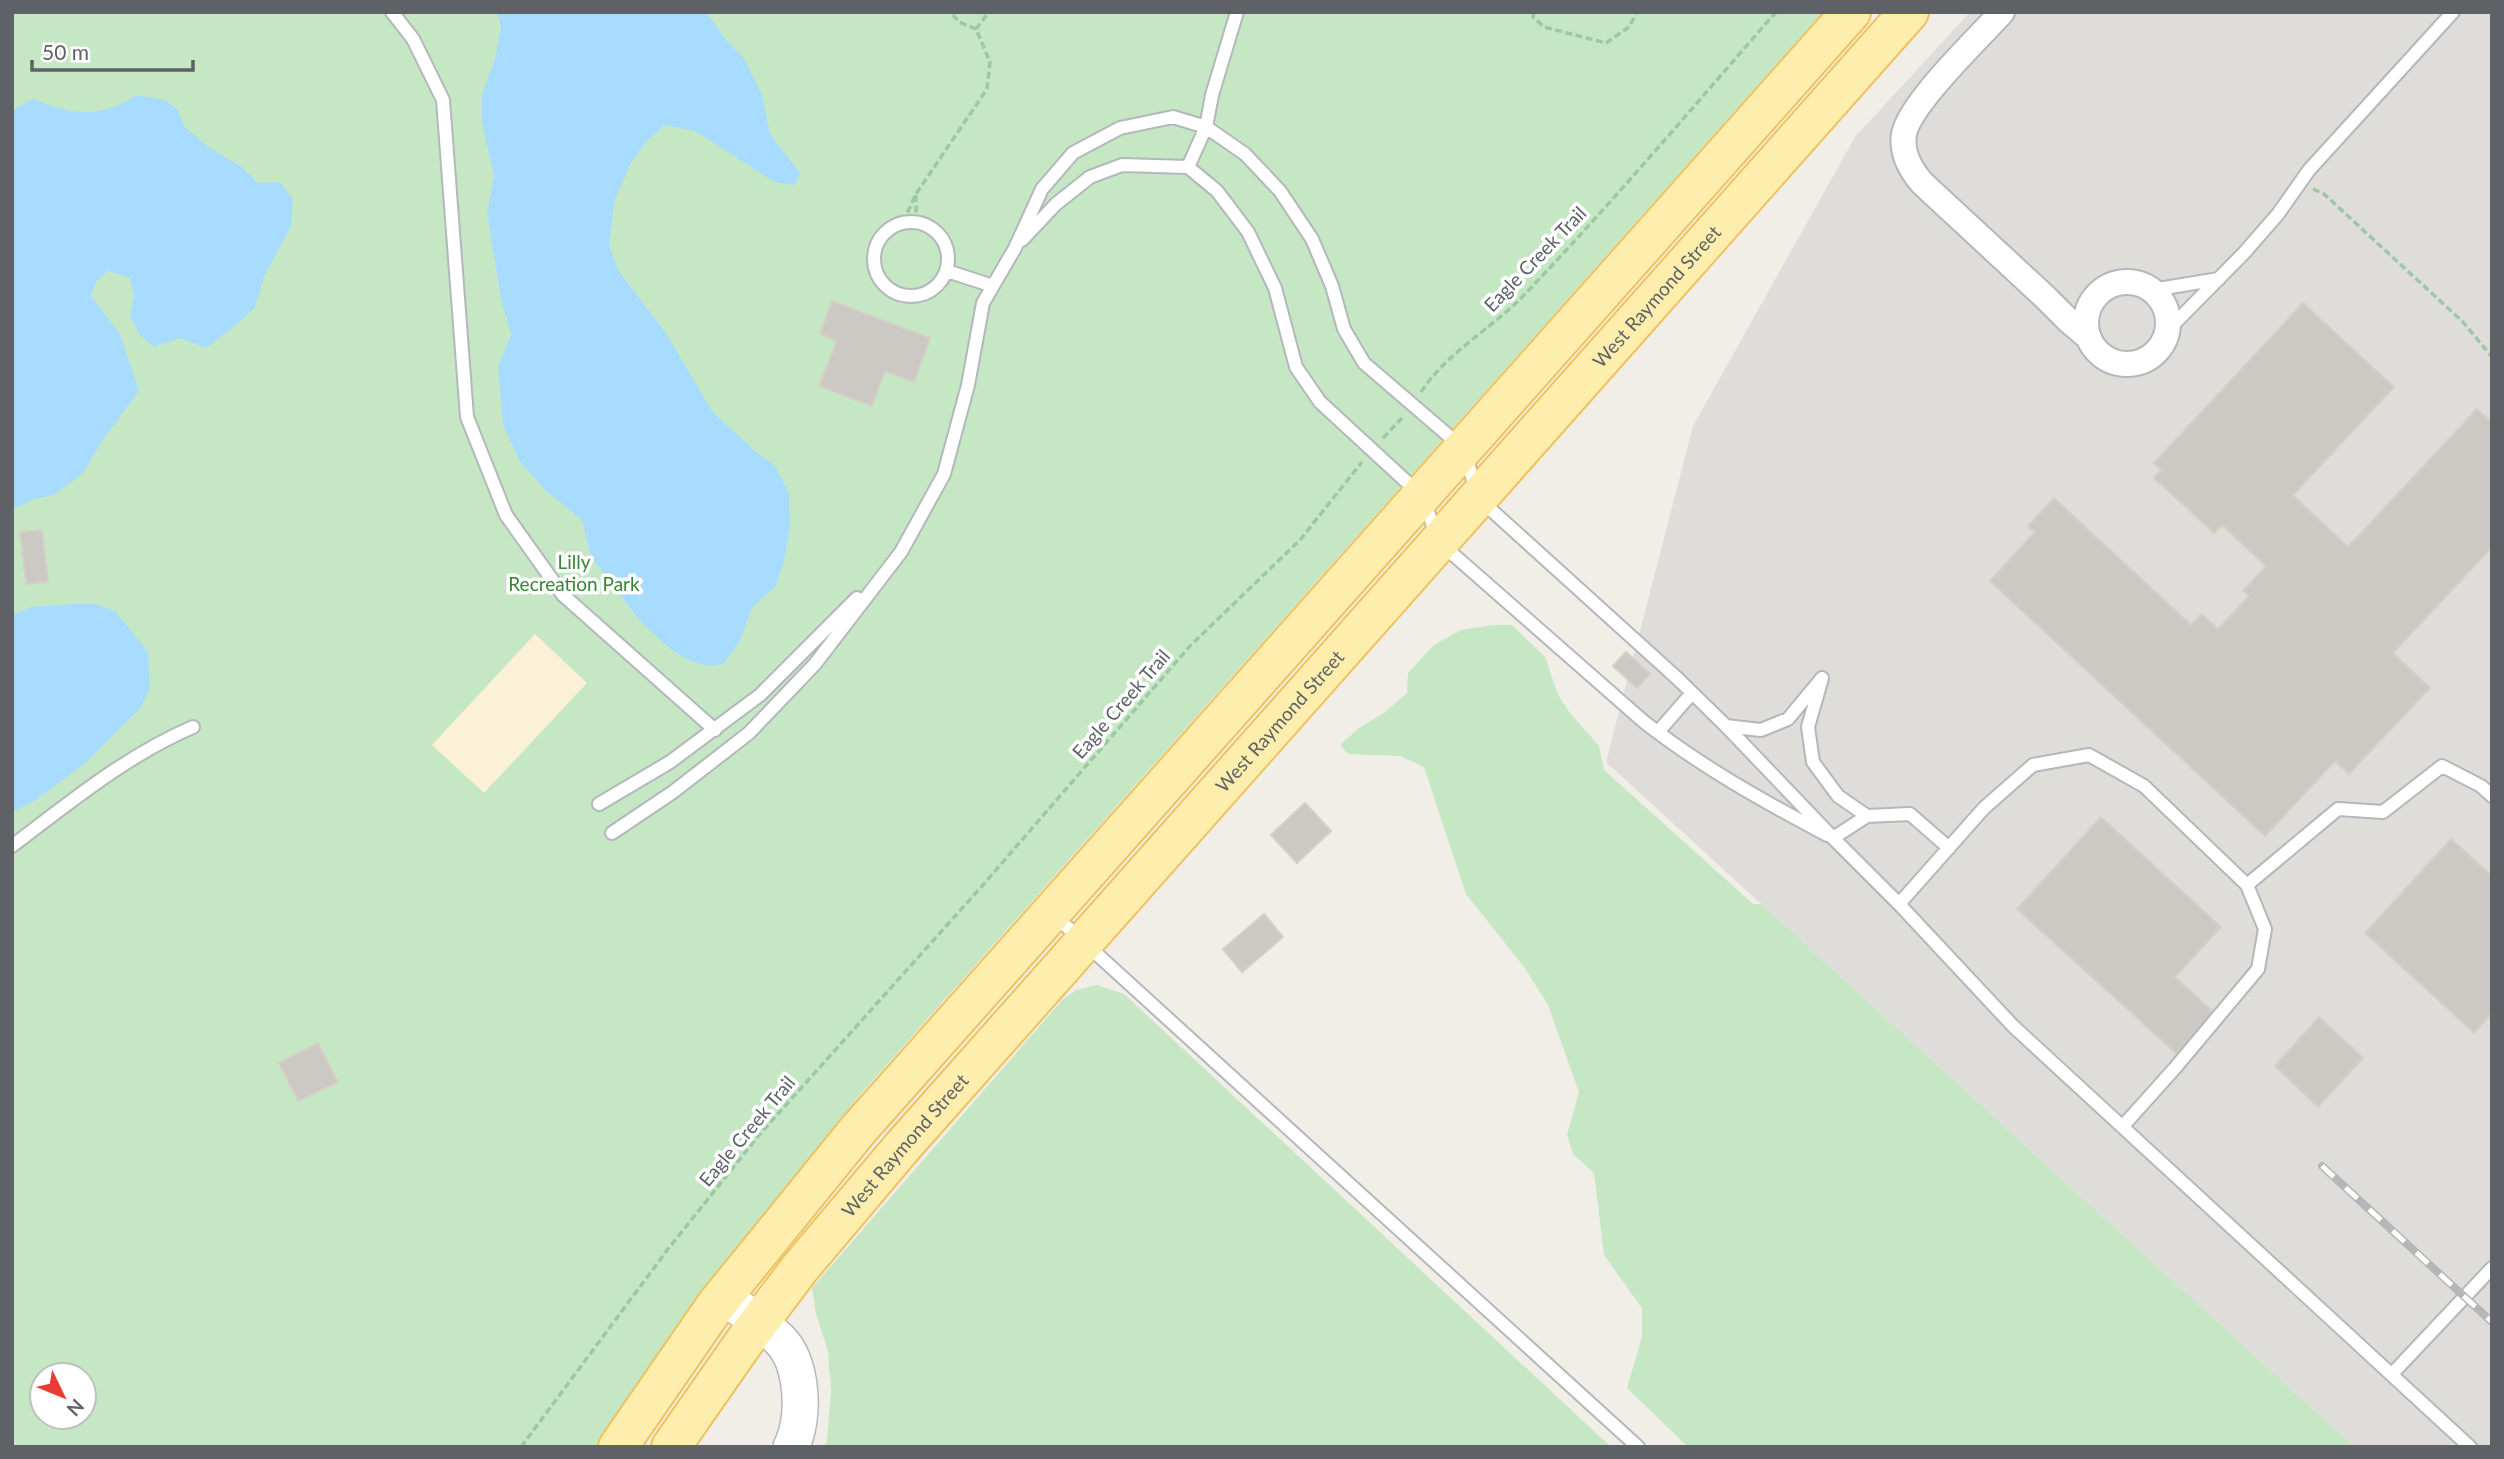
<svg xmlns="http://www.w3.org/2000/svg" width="2504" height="1459" font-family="Lato,sans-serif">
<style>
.industrial{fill:#dfddd9}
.green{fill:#c5e7c4;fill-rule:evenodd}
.sand{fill:#faf1d7}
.water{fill:#a8dcfe}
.building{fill:#ccc8c4;stroke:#d5cfc5;stroke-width:2}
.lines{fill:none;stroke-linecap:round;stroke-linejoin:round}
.lane-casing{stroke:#b4b7bb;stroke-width:16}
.street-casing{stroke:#b4b7bb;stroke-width:28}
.secondary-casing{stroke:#b5b9be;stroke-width:38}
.primary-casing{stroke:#f0c25f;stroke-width:42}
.path{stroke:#9dc8a8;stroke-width:3.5;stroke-dasharray:7 3.5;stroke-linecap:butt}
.lane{stroke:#fff;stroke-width:12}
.street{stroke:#fff;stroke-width:24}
.secondary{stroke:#fff;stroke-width:35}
.primary{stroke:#feeead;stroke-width:38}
.rail-casing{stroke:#b5b6b7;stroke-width:8}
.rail{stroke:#fff;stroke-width:5;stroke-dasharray:16;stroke-linecap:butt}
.labels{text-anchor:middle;stroke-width:7;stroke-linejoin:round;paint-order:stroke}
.street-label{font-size:19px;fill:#5e6267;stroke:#fff}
.park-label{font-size:19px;fill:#368537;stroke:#fff}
</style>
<rect width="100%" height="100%" fill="#f0eee7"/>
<path class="industrial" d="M 1970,12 L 2492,12 L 2492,1447 L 2354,1447 L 1606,762 L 1693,426 L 1855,137 Z"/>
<path class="green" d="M 12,12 L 1823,12 L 858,1097 L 700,1297 L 596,1447 L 12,1447 ZM 42,1375 L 84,1375 L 84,1417 L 42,1417 Z
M 1493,625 L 1512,625 L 1545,657 L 1558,695 L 1570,713 L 1599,746 L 1604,770 L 1753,904 L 1761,904 L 2354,1447 L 1688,1447 L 1627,1388 L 1642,1337 L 1642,1308 L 1604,1255 L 1594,1173 L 1573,1154 L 1567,1135 L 1579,1092 L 1548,1005 L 1524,967 L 1466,894 L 1424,767 L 1400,756 L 1348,754 L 1340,745 L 1359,728 L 1384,713 L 1407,693 L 1408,673 L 1434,645 L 1461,630 Z
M 1097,985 L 1124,994 L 1611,1447 L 823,1447 L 827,1441 L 831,1390 L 828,1351 L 816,1314 L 812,1288 L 1064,998 L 1077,990 Z"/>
<path class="sand" d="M 535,634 L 587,683 L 484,793 L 432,745 Z"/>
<path class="water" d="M 497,12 L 706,12 L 726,40 L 743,57 L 762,95 L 770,134 L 800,173 L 795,185 L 774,182 L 695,131 L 664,125 L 644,144 L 631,163 L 615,199 L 609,245 L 618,270 L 666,333 L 712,411 L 753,449 L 776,467 L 789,494 L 790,527 L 784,561 L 776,586 L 752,608 L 740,640 L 724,664 L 708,666 L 688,660 L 669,648 L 640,621 L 591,557 L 582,520 L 546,491 L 519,460 L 503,424 L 498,367 L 511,334 L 501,299 L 487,212 L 494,176 L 482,123 L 482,94 L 495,60 L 501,27 Z
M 137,95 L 165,100 L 177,109 L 185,127 L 207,146 L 242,167 L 258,183 L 280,182 L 293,199 L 291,226 L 264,277 L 255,307 L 234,327 L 206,348 L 180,338 L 154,347 L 139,334 L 130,316 L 134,297 L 130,278 L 108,271 L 96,282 L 91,296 L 120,334 L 139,391 L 102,441 L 83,473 L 54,495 L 34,499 L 12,510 L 12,111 L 32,99 C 73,114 98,120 137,95 Z
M 70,604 L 95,604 L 115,611 L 148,652 L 150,688 L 141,707 L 87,762 L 37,799 L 12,813 L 12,615 L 32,607 Z"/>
<path class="building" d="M 832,301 L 930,338 L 914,382 L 885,371 L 872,406 L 819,386 L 837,341 L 820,334 Z
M 2303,303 L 2394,387 L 2293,495 L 2348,547 L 2477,409 L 2492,423 L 2492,547 L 2393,653 L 2430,688 L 2349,774 L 2335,761 L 2265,836 L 1990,581 L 2035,532 L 2028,526 L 2054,498 L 2191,625 L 2202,614 L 2218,629 L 2249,596 L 2243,591 L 2266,566 L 2222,525 L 2214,533 L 2154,478 L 2161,470 L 2154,463 Z
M 42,530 L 48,582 L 26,584 L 20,532 Z
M 1626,652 L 1650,674 L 1637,688 L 1613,666 Z
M 1305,803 L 1331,831 L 1297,863 L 1271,835 Z
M 2101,817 L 2221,927 L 2175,977 L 2214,1013 L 2177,1054 L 2017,909 Z
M 2451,839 L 2492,876 L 2492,1013 L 2474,1033 L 2365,933 Z
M 1264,914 L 1283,937 L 1242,972 L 1223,949 Z
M 2319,1017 L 2363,1058 L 2318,1107 L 2275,1066 Z
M 318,1043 L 338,1082 L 298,1101 L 279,1063 Z"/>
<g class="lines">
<defs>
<path id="lane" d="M 392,12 L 413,39 L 443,100 L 467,417 L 506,515 L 563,595 L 715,730
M 1188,167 L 1206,127 L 1212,95 L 1237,12
M874 259a37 37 0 1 1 74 0a37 37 0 1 1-74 0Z
M 1022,240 L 1056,204 L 1090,177 L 1122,165 L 1188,167 L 1217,191 L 1248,232 L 1275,288 L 1296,367 L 1320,402 L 1422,496 L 1439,542 L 1643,721 C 1700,766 1763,801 1827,835
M 947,271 L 993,286
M 2152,290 L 2219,279
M 2168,330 L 2244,253 L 2278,214 L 2309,170 L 2453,12
M 1726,726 L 1761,730 L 1788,719 L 1822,678 L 1808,727 L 1813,762 L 1838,796 L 1867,816
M 1658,732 L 1692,693
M 599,804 L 670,762 L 760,695 L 857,598
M 612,833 L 673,792 L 749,733 L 815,664 L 901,552 L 944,474 L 968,385 L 983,303 L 1015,248 L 1042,189 L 1073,153 L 1120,128 L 1173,117 L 1206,127 L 1245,154 L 1280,191 L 1312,239 L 1332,286 L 1344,329 L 1364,363 L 1464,449 L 1478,498 L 1678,679 L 1726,726 L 1833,838 L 1899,904 L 2013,1026 L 2470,1447
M 1833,838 L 1867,816 L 1910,814 L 1949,848
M 12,846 C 69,803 127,755 193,727
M 2247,885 L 2338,809 L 2383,812 L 2442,766 L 2481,786 L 2492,796
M 1899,904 L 1984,808 L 2033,765 L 2089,755 L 2144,786 L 2247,885 L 2265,929 L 2258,969 L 2175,1068 L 2123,1126
M 1054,915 L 1638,1447
M 2392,1374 L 2492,1268"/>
<path id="street" d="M 2002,12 C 1979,38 1910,103 1904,134 C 1901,153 1910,169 1922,183 L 2045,297 L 2069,321 L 2088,337
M2086 323a41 41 0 1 1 82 0a41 41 0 1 1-82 0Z"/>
<path id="secondary" d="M 723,1296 C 741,1310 763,1323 779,1339 C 803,1362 806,1418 791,1447"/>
<g id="primary">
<path d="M 618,1447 L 716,1305 L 858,1130 L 1851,12"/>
<path id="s1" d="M 671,1447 L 747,1338 L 800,1268 L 903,1146 L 1909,12"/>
</g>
</defs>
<use href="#lane" class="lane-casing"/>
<use href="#street" class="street-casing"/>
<use href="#secondary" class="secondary-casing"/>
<use href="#primary" class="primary-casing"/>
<path class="path" d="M 1534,12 L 1533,17 L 1544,27 L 1606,43 L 1629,27 L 1637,12
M 976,29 L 989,12
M 2313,189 L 2324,194 L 2463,322 L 2492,357
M 916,195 L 916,221
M 903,222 L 916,194 L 987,89 L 990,62 L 976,29 L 959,22 L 950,12
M 1421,392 C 1448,351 1492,329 1525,294 C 1612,203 1693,107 1776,12
M 1383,438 L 1402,418
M 521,1447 L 668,1249 L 760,1134 L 982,886 L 1190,646 L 1300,540 L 1362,462"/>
<use href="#lane" class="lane"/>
<use href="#street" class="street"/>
<use href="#secondary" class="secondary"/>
<use href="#primary" class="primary"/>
<defs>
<path id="rail" d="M 2322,1166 L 2492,1322"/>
</defs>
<use href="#rail" class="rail-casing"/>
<use href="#rail" class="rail"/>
</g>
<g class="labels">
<g class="street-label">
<text transform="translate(1535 259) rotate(-46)" y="7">Eagle Creek Trail</text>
<text dy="7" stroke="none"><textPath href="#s1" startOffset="1516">West Raymond Street</textPath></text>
<text transform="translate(1121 704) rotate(-49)" y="7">Eagle Creek Trail</text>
<text dy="7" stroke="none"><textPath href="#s1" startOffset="948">West Raymond Street</textPath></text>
<text transform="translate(747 1131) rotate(-50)" y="7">Eagle Creek Trail</text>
<text dy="7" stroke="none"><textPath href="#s1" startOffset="382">West Raymond Street</textPath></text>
</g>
<g class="park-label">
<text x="574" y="569">Lilly<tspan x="574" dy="22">Recreation Park</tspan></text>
</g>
</g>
<rect width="2504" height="1459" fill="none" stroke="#5e6267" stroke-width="28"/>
<g transform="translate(63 1396) rotate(133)"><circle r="33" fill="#ffffff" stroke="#bfc0c2" stroke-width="2"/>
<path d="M0-5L12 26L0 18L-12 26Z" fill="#e83c34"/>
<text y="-10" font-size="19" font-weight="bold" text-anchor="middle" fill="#5e6267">N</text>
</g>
<path d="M32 60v10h161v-10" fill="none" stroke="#5e6267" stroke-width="3.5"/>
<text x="42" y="60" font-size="21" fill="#5e6267" stroke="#ffffff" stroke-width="5" paint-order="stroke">50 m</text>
</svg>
